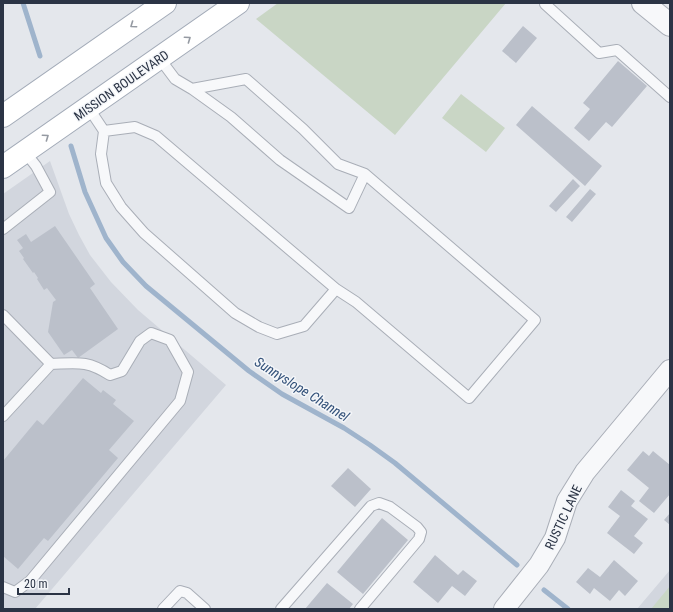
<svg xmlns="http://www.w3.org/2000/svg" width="673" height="612" font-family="'Roboto Condensed',sans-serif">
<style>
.built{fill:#d2d6de}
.green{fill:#c9d6c5}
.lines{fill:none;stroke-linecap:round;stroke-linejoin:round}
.stream{stroke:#9fb4cc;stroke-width:5}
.building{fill:#bbc0ca}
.service-casing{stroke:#a9aeb7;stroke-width:12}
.minor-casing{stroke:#a9aeb7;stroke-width:22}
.tertiary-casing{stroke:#a9aeb7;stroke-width:24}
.primary-casing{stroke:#a3abb8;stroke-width:24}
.service{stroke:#f7f8fa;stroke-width:10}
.minor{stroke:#f7f8fa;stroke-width:20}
.tertiary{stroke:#f7f8fa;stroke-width:22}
.primary{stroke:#fff;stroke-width:22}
.oneway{stroke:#959aa2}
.labels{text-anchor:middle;stroke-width:3;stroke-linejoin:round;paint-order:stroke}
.street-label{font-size:13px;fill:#2b3445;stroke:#f4f6f9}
.water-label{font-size:14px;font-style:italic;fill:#34527a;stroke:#f4f6f9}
</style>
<rect width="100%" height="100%" fill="#e4e7ec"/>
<path class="built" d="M 50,161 L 69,214 L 79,235 L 90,255 L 111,282 L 138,310 L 226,385 L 35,609 L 3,609 L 3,194 Z
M 670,570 L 670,609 L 637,609 Z"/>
<path class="green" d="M 278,3 L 506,3 L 395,135 L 256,19 Z
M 461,94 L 505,128 L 486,152 L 442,118 Z
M 670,586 L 670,609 L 651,609 Z"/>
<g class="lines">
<path class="stream" d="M 23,3 L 40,56
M 71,146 L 85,192 L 106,238 L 123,262 L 146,286 L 249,371 L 282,394 L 344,428 L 370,445 L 395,463 L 517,565
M 544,590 L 568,609"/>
</g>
<path class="building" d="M 523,26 L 537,38 L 516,63 L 502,51 Z
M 618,61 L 647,86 L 612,127 L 606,122 L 589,141 L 574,128 L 590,109 L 583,103 Z
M 532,106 L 602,166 L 585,186 L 516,125 Z
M 573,179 L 580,186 L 556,212 L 549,206 Z
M 590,189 L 596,194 L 572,222 L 566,217 Z
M 55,226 L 95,284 L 90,288 L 118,329 L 78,358 L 72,350 L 64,355 L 48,332 L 53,302 L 56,300 L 47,288 L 44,290 L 37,279 L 38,278 L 34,272 L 33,273 L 23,259 L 24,258 L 19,251 L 23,248 L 17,240 L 26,234 L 31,242 Z
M 83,378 L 101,393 L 103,390 L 116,400 L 113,404 L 134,421 L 109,450 L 118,458 L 48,541 L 44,538 L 18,569 L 3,556 L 3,461 L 37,420 L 43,425 Z
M 643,451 L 649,456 L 653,451 L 670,465 L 670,494 L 654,513 L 639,501 L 649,488 L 627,470 Z
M 348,468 L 371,489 L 355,507 L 331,486 Z
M 621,490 L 635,501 L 631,506 L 648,519 L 634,536 L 643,543 L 634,554 L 607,533 L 620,516 L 608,507 Z
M 670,513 L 670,525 L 664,520 Z
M 382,518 L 408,540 L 363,594 L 337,572 Z
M 435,555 L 458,575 L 463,570 L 477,581 L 465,596 L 452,586 L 438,603 L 413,582 Z
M 614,560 L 638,581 L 625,596 L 619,590 L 610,601 L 594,588 L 590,594 L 576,582 L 588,568 L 600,577 Z
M 327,583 L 353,604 L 349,609 L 305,609 Z"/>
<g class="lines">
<defs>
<path id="service" d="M 546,3 L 545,4 L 599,53 L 617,50 L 670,97
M 192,89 L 231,117 L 280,160 L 349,208 L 365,174
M 88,107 L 104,131 L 101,154 L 106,183 L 121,207 L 144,233 L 235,313 L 259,327 L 277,334 L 304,326 L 336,289 L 356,302 L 469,398 L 535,320 L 365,174 L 338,164 L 303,129 L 246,79 L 192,89 L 175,79 L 160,59
M 104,131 L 135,127 L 156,136 L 336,289
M 3,229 L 50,192 L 36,166 L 25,152
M 3,315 L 51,364 C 77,363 87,360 110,375 L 122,371 L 140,341 L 151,333 L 170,340 L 188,372 L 180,401 L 30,581 L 15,592 L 3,587
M 3,416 L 51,364
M 163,609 L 180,591 L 187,593 L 205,609
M 281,609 L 371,506 L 379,503 L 390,507 L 417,527 L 421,532 L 419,539 L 360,609"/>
<path id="minor" d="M 504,609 L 539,565 L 555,538 L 567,501 L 585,472 L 670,370"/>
<path id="tertiary" d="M 643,3 L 670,25"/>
<path id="primary" d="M 3,116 L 165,3
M 3,167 L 238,3"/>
</defs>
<use href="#service" class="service-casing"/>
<use href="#minor" class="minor-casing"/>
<use href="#tertiary" class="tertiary-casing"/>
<use href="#primary" class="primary-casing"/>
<use href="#service" class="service"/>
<use href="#minor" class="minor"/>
<use href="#tertiary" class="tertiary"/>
<use href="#primary" class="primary"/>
</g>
<defs><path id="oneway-chevron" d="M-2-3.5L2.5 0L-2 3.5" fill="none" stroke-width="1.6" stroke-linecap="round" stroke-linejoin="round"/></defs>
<g class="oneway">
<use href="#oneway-chevron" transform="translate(133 25) rotate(145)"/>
<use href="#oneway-chevron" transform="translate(188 39) rotate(-35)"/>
<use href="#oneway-chevron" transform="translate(46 137) rotate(-35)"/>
</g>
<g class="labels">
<g class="street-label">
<text transform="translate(121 85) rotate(-35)" y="5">MISSION BOULEVARD</text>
<text transform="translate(563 517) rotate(-65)" y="5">RUSTIC LANE</text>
</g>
<g class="water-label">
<text transform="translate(302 389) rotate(32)" y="5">Sunnyslope Channel</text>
</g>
</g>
<rect width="673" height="612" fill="none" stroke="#2b3445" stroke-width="8"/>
<path d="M18 588v6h51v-6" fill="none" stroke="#2b3445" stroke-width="2"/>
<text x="24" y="588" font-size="12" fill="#2b3445" stroke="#f4f6f9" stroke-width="3" paint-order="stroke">20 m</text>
</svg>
